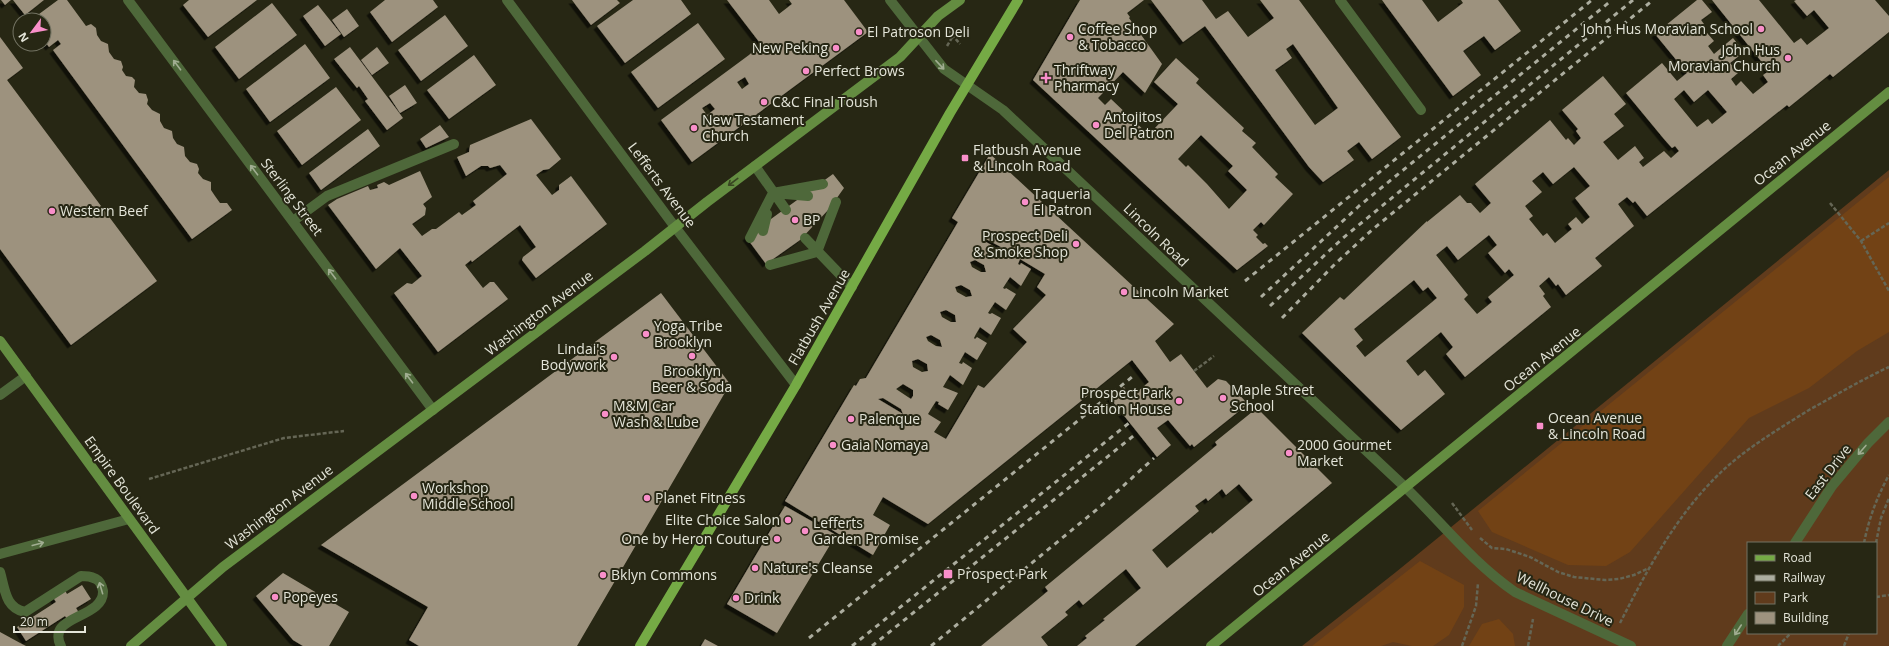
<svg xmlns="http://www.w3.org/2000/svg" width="1889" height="646" font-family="'Open Sans',sans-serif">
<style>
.green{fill:#603b1c;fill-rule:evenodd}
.forest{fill:#724215}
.building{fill:#9d927e;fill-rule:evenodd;filter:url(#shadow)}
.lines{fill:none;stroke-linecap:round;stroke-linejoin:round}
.path{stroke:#656655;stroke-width:2.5;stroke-dasharray:4 2;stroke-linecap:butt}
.service{stroke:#4e683a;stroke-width:10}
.pedestrian{stroke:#4e683a;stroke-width:10}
.minor{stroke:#4e683a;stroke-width:10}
.secondary{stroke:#648d41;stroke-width:10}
.primary{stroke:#75aa45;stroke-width:10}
.rail{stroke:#acad9f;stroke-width:3;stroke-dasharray:5 5;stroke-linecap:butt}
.oneway{stroke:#a0ad91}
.oneway2{stroke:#394622}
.poi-dot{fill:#f98fca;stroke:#272714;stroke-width:1.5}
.labels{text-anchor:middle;stroke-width:4;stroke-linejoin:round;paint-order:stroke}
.poi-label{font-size:14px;fill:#e4e5d9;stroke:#272714;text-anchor:start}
.street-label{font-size:14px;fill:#e4e5d9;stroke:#272714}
</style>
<defs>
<filter id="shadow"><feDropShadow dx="-3.5" dy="3.5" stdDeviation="0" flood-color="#0009"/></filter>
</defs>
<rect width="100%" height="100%" fill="#272714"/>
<path class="green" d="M 1889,170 L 1889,646 L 1302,646 L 1396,572 ZM 1748,543 L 1876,543 L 1876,633 L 1748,633 Z"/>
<path class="forest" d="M 1889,177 L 1889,332 L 1857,351 L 1809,388 L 1749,418 L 1630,552 L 1606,566 L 1568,565 L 1492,532 L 1478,511 Z
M 1420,561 L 1464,585 L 1464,607 L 1449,635 L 1433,646 L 1412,646 L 1393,642 L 1381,646 L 1312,646 Z
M 1499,619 L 1513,634 L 1515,646 L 1469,646 L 1482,624 Z"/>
<path class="building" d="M 1,0 L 11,0 L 5,5 Z
M 13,0 L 44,0 L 25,15 Z
M 58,0 L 67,0 L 86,26 L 91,24 L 96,28 L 97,35 L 101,41 L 108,44 L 109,52 L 114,59 L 121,61 L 123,67 L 122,70 L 126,76 L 132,77 L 135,80 L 134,87 L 139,93 L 146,94 L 148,100 L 147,104 L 152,110 L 160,114 L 160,121 L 164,128 L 172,131 L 173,138 L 177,144 L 184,147 L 185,156 L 190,162 L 197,164 L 199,169 L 198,173 L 203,179 L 211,182 L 211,190 L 215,196 L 220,203 L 227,203 L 232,210 L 192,239 L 53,50 L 61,44 L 58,40 L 49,47 L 44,40 L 44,20 L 31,20 Z
M 189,0 L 257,0 L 208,37 L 183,5 Z
M 385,0 L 433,0 L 438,7 L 392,42 L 370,12 Z
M 572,0 L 617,0 L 620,3 L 591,25 Z
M 633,0 L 681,0 L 691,14 L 625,63 L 597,26 Z
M 727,0 L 769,0 L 779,14 L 792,4 L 789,0 L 844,0 L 868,32 L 692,162 L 661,120 L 749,55 L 758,47 L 760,43 ZM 745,77 L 749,84 L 742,89 L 737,82 ZM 710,103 L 715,109 L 707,115 L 702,108 Z
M 1080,0 L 1144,0 L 1127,13 L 1130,17 L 1129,18 L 1162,64 L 1145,93 L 1123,72 L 1098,98 L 1105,105 L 1111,99 L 1151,137 L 1157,130 L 1155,128 L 1178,104 L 1154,82 L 1176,58 L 1199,79 L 1196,83 L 1244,128 L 1242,131 L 1256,143 L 1252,147 L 1278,174 L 1275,177 L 1293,194 L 1264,225 L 1261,222 L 1253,230 L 1258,235 L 1256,237 L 1263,244 L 1265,243 L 1268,246 L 1237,270 L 1033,80 ZM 1201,135 L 1233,166 L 1228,171 L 1247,190 L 1229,209 L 1207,184 L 1188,165 L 1186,167 L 1178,159 Z
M 1151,0 L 1202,0 L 1216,19 L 1228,11 L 1248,37 L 1274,18 L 1260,0 L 1299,0 L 1401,137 L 1372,159 L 1359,142 L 1347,151 L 1354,160 L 1323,182 L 1309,167 L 1205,26 L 1183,42 ZM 1293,44 L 1338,108 L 1315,125 L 1275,70 L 1292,58 L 1286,49 Z
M 1382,0 L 1422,0 L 1438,22 L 1463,3 L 1461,0 L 1498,0 L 1521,31 L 1495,50 L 1484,36 L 1463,51 L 1481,75 L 1453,96 Z
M 1697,0 L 1702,0 L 1712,12 L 1701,20 L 1704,24 L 1701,26 L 1714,41 L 1708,46 L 1714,54 L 1733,38 L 1744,52 L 1730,63 L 1738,73 L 1731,79 L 1736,86 L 1741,81 L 1753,94 L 1768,82 L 1763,75 L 1769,71 L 1712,0 L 1759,0 L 1794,43 L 1801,38 L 1807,45 L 1829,28 L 1814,10 L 1807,16 L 1794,1 L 1796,0 L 1875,0 L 1889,16 L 1889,32 L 1833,77 L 1830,74 L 1789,107 L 1787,105 L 1647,216 L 1635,201 L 1633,203 L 1627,197 L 1618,204 L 1634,226 L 1595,258 L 1602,266 L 1566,295 L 1558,284 L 1556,286 L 1549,277 L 1539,286 L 1545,294 L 1543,296 L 1551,307 L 1465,377 L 1446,354 L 1453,347 L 1441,332 L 1406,361 L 1418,376 L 1425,370 L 1445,394 L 1401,430 L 1302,333 L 1340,297 L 1344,300 L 1427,221 L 1427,222 L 1460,195 L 1467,203 L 1471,203 L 1480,213 L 1491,203 L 1475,184 L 1550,120 L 1566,140 L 1568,138 L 1574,145 L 1581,138 L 1576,131 L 1578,129 L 1562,110 L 1603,76 L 1626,104 L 1614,114 L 1624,126 L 1603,142 L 1618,160 L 1635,146 L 1644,158 L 1639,162 L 1643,167 L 1664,151 L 1671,158 L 1679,151 L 1675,146 L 1672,148 L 1664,139 L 1626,93 L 1662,63 L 1677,81 L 1687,73 L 1655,34 ZM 1684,90 L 1694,102 L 1708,90 L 1727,112 L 1712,124 L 1708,119 L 1697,127 L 1674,99 ZM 1574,167 L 1590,186 L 1575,198 L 1590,217 L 1582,224 L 1576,217 L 1568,224 L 1572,229 L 1555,243 L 1547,233 L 1543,236 L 1529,219 L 1533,216 L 1525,206 L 1542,192 L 1532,181 L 1543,172 L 1553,184 ZM 1489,235 L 1497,245 L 1488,253 L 1505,273 L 1509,269 L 1514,275 L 1488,297 L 1492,302 L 1477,314 L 1464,299 L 1468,295 L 1436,255 L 1447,246 L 1458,260 ZM 1414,280 L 1423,291 L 1428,287 L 1437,298 L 1365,357 L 1356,346 L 1363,340 L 1354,329 Z
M 272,3 L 297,35 L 239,79 L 215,47 Z
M 318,5 L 341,34 L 325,46 L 303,16 Z
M 347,9 L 359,26 L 344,37 L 332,20 Z
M 445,15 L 468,46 L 421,81 L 398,50 Z
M 698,23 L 725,59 L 658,108 L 631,72 Z
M 0,37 L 23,68 L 7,80 L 157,281 L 71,345 L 0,249 Z
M 305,44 L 330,78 L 270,122 L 246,89 Z
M 350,47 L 403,118 L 387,130 L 365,101 L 368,99 L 359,86 L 357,88 L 334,59 Z
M 377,47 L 389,63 L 372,75 L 361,60 Z
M 474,55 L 496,85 L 449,119 L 427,90 Z
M 405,85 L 417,103 L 400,113 L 389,96 Z
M 336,87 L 361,120 L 302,165 L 277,131 Z
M 531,119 L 561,159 L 549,169 L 543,170 L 536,175 L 552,195 L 559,190 L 559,185 L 571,176 L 607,224 L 536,278 L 522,260 L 523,257 L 536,247 L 520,225 L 472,262 L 471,260 L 465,265 L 483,288 L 490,282 L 494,282 L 508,299 L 438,352 L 394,293 L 407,283 L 412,284 L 422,276 L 400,248 L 376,269 L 328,205 L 337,199 L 368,186 L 370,190 L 378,188 L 377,185 L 384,182 L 389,185 L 420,171 L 432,197 L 423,204 L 426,208 L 425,215 L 412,224 L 422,236 L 432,229 L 436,229 L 459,212 L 462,215 L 476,205 L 473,201 L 507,174 L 500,165 L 490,168 L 488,166 L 481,166 L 466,176 L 457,157 L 469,152 L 470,145 Z
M 440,125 L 449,137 L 426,148 L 420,139 Z
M 368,129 L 380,146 L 321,190 L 309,173 Z
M 990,154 L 1174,324 L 1155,341 L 1170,362 L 1181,354 L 1207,388 L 1218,379 L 1226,381 L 1248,404 L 1194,447 L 1192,444 L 1190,446 L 1168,420 L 1157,428 L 1171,445 L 1157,457 L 1110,398 L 1124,387 L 1131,397 L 1149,382 L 1132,360 L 928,524 L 883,497 L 873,515 L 890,525 L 873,555 L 785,501 L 854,385 L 856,386 L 860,379 L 866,378 L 958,222 L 952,218 ZM 984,238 L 1001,247 L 995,247 L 986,242 ZM 1020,259 L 1045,274 L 1037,287 L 1046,295 L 1013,329 L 1027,342 L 984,388 L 978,385 L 946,439 L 934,432 L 941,422 L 928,414 L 936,401 L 939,402 L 938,404 L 948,410 L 958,393 L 943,387 L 950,375 L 963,385 L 972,368 L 963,362 L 962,364 L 959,363 L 965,352 L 977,360 L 987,343 L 977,337 L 975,339 L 974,338 L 976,334 L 980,327 L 991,335 L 1001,318 L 992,313 L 990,314 L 988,313 L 995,302 L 1006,310 L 1016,294 L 1006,288 L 1005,289 L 1003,288 L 1010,277 L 1021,286 L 1031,269 L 1021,263 L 1020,265 L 1018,264 ZM 975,260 L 984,265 L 986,272 L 981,272 L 972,267 L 970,262 ZM 961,285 L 970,290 L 972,296 L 966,297 L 957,292 L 955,287 ZM 946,310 L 955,315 L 956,322 L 951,322 L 942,317 L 940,312 ZM 931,335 L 940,340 L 942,347 L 936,346 L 928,341 L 926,337 ZM 918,359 L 927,364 L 928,371 L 922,372 L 913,367 L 912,361 ZM 903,384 L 913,390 L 913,396 L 911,399 L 896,389 ZM 883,398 L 901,409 L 903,414 L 878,399 Z
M 833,174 L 844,188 L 829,209 L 800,240 L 766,264 L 746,237 Z
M 661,293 L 730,384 L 577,646 L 419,646 L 409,640 L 428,607 L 321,545 Z
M 1257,408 L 1332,483 L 1135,646 L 1077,646 L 1087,638 L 1085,636 L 1105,620 L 1103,619 L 1141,588 L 1126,569 L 1083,605 L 1079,600 L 1065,612 L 1068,615 L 1041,637 L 1048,646 L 981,646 L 1048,591 L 1045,587 L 1217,445 L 1215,442 ZM 1239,484 L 1253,500 L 1212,534 L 1211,532 L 1167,568 L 1152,550 L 1199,511 L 1195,506 L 1206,498 L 1208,501 L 1222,489 L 1226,495 Z
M 785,506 L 836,535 L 777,633 L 727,604 Z
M 283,573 L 349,612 L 329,646 L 303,646 L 293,640 L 256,596 Z
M 82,585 L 91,599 L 76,608 L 81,616 L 70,623 L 65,616 L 26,641 L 17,627 L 56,602 L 51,594 L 63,587 L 67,594 Z
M 0,632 L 22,644 L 26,646 L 0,646 Z
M 705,639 L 718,646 L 701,646 Z"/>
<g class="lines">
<path class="path" d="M 948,30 L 960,44
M 947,46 L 953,36
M 1830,203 L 1861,241 L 1889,291
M 1861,241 L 1889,223
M 1194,371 L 1214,356
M 149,479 L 284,438 L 344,431
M 1452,503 L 1472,530
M 1480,538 L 1492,548 L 1506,549 L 1530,557 L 1558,572 L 1574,577 L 1605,580 L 1619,579 L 1634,575 L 1647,569
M 1864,543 C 1869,518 1877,497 1889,475
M 1876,543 L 1881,518 L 1889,498
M 1876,597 L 1889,595
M 1620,623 C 1646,572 1674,519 1716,477 C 1743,450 1777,430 1809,410 C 1836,395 1861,380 1889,367
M 1462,646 L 1476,606 L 1478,583
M 1528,646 L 1533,619
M 1778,646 L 1791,633
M 1844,646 L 1849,633"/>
<path class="service" d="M 755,166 L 786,210
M 773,193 L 823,184
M 785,194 L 808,196
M 293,221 L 327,196 L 454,144
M 763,231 L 767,214
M 750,238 L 773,193
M 805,238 L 852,287
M 817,252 L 836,202
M 770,265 L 817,252
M 0,395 L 26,376
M 1406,488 C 1442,523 1473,563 1515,592 L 1631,646
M 0,572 C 5,589 5,608 25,612 L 81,576 C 87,576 90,576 96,579 C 100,581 102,586 103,591 C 104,612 71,615 61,628 C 57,633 58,641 61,646"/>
<path class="pedestrian" d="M 1795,543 L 1832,486 L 1868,443 L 1889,422
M 1727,646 L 1748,614"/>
<path class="minor" d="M 128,0 L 433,410
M 507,0 L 675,227 L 796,385
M 890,0 L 944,69 L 1003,110 L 1406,488
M 1340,0 L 1421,110
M 0,554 L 129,519"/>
<path class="secondary" d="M 0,341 L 222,646
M 131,646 L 223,567 L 645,251 L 707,202 L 900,57 L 938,16 L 960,0
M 1211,646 L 1889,92"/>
<path class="primary" d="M 640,646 L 796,385 L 950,113 L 1018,0"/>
<path class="rail" d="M 1245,281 L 1592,0
M 1261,297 L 1359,206 L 1612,0
M 1270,306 L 1343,238 L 1633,0
M 1282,318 L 1336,263 L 1373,229 L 1653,0
M 809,638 L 1132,377
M 852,646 L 1129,423
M 872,646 L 1137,433
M 931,646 L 1101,506 L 1154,458"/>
</g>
<defs><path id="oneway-shaft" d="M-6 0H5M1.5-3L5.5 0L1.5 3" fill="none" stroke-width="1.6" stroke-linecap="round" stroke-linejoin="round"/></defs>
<g class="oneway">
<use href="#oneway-shaft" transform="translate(177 65) rotate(-127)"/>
<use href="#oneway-shaft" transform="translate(940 65) rotate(47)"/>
<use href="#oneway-shaft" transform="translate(254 170) rotate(-127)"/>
<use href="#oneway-shaft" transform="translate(332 274) rotate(-127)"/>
<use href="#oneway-shaft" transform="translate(409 378) rotate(-127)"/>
<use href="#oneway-shaft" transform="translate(1862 450) rotate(131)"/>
<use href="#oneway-shaft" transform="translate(38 544) rotate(-15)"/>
<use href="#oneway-shaft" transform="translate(101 588) rotate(-106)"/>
<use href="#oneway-shaft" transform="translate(1738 630) rotate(123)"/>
</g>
<use class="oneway2" href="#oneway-shaft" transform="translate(733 182) rotate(143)"/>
<g class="poi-dot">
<circle cx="1761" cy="29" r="4"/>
<circle cx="859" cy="32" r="4"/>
<circle cx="1070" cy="37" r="4"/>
<circle cx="836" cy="48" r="4"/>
<circle cx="1788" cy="58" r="4"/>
<circle cx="806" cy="71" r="4"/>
<path d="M1044 72h4v4h4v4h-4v4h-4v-4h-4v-4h4z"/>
<circle cx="764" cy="102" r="4"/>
<circle cx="1096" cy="125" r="4"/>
<circle cx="694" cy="128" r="4"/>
<rect x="961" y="154" width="8" height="8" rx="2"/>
<circle cx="1025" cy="202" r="4"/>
<circle cx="52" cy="211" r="4"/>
<circle cx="795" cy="220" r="4"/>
<circle cx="1076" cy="244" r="4"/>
<circle cx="1124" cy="292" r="4"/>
<circle cx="646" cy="334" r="4"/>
<circle cx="692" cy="356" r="4"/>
<circle cx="614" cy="357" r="4"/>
<circle cx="1223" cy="398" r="4"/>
<circle cx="1179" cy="401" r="4"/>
<circle cx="605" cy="414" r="4"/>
<circle cx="851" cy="419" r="4"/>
<rect x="1536" y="422" width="8" height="8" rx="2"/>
<circle cx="833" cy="445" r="4"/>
<circle cx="1289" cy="453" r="4"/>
<circle cx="414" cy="496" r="4"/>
<circle cx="647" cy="498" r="4"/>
<circle cx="788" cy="520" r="4"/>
<circle cx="805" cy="531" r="4"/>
<circle cx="777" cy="539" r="4"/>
<circle cx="755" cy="568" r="4"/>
<rect x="943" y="569" width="10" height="10" rx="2"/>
<circle cx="603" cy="575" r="4"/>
<circle cx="275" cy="597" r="4"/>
<circle cx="736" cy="598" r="4"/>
</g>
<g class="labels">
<g class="poi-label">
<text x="1078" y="34">Coffee Shop<tspan x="1078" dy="16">&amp; Tobacco</tspan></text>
<text x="1753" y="34" text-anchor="end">John Hus Moravian School</text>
<text x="867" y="37">El Patroson Deli</text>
<text x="828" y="53" text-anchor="end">New Peking</text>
<text x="1780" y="55" text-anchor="end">John Hus<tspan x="1780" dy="16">Moravian Church</tspan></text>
<text x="1054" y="75">Thriftway<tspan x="1054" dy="16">Pharmacy</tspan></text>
<text x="814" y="76">Perfect Brows</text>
<text x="772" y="107">C&amp;C Final Toush</text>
<text x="1104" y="122">Antojitos<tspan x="1104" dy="16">Del Patron</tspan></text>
<text x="702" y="125">New Testament<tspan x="702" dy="16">Church</tspan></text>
<text x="973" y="155">Flatbush Avenue<tspan x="973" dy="16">&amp; Lincoln Road</tspan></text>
<text x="1033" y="199">Taqueria<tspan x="1033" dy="16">El Patron</tspan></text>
<text x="60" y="216">Western Beef</text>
<text x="803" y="225">BP</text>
<text x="1068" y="241" text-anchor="end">Prospect Deli<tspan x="1068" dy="16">&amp; Smoke Shop</tspan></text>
<text x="1132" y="297">Lincoln Market</text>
<text x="654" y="331">Yoga Tribe<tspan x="654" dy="16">Brooklyn</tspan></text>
<text x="606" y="354" text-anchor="end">Lindai's<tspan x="606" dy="16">Bodywork</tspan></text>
<text x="692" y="376" text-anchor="middle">Brooklyn<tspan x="692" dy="16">Beer &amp; Soda</tspan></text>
<text x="1231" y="395">Maple Street<tspan x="1231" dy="16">School</tspan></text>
<text x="1171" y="398" text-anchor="end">Prospect Park<tspan x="1171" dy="16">Station House</tspan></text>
<text x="613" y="411">M&amp;M Car<tspan x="613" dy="16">Wash &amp; Lube</tspan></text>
<text x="1548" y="423">Ocean Avenue<tspan x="1548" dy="16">&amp; Lincoln Road</tspan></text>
<text x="859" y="424">Palenque</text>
<text x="841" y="450">Gaia Nomaya</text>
<text x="1297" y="450">2000 Gourmet<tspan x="1297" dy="16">Market</tspan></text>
<text x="422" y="493">Workshop<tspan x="422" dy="16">Middle School</tspan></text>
<text x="655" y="503">Planet Fitness</text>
<text x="780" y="525" text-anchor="end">Elite Choice Salon</text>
<text x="813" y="528">Lefferts<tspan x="813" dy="16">Garden Promise</tspan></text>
<text x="769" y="544" text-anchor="end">One by Heron Couture</text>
<text x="763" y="573">Nature's Cleanse</text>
<text x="957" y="579">Prospect Park</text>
<text x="611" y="580">Bklyn Commons</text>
<text x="283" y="602">Popeyes</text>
<text x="744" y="603">Drink</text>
</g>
<g class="street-label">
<text transform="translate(1792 153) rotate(-39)" y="5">Ocean Avenue</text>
<text transform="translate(662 185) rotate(53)" y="5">Lefferts Avenue</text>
<text transform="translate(292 197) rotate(53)" y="5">Sterling Street</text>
<text transform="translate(1156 235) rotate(44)" y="5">Lincoln Road</text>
<text transform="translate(539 313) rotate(-37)" y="5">Washington Avenue</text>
<text transform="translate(819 317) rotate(-60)" y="5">Flatbush Avenue</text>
<text transform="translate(1542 359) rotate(-39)" y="5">Ocean Avenue</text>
<text transform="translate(1828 472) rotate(-52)" y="5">East Drive</text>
<text transform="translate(122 485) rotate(54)" y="5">Empire Boulevard</text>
<text transform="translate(279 507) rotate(-37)" y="5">Washington Avenue</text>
<text transform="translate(1291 564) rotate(-39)" y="5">Ocean Avenue</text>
<text transform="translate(1565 599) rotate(26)" y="5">Wellhouse Drive</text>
</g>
</g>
<rect x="1747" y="542" width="130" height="92" fill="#272714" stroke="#737363"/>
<rect x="1755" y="555" width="20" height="6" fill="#75aa45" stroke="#737363"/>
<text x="1783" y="562" font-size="12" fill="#e4e5d9">Road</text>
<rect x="1755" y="575" width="20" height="6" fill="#acad9f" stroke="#737363"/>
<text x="1783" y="582" font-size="12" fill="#e4e5d9">Railway</text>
<rect x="1755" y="592" width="20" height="12" fill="#603b1c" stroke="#737363"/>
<text x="1783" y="602" font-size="12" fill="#e4e5d9">Park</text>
<rect x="1755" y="612" width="20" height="12" fill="#9d927e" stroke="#737363"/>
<text x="1783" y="622" font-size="12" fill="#e4e5d9">Building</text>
<g transform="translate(32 32) rotate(238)"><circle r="19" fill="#272714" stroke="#737363"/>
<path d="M0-3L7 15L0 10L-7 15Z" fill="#f98fca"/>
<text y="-6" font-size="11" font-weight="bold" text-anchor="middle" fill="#e4e5d9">N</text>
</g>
<path d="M14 626v6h71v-6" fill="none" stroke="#e4e5d9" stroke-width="2"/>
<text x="20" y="626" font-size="12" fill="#e4e5d9" stroke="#272714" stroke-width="3" paint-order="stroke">20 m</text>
</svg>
